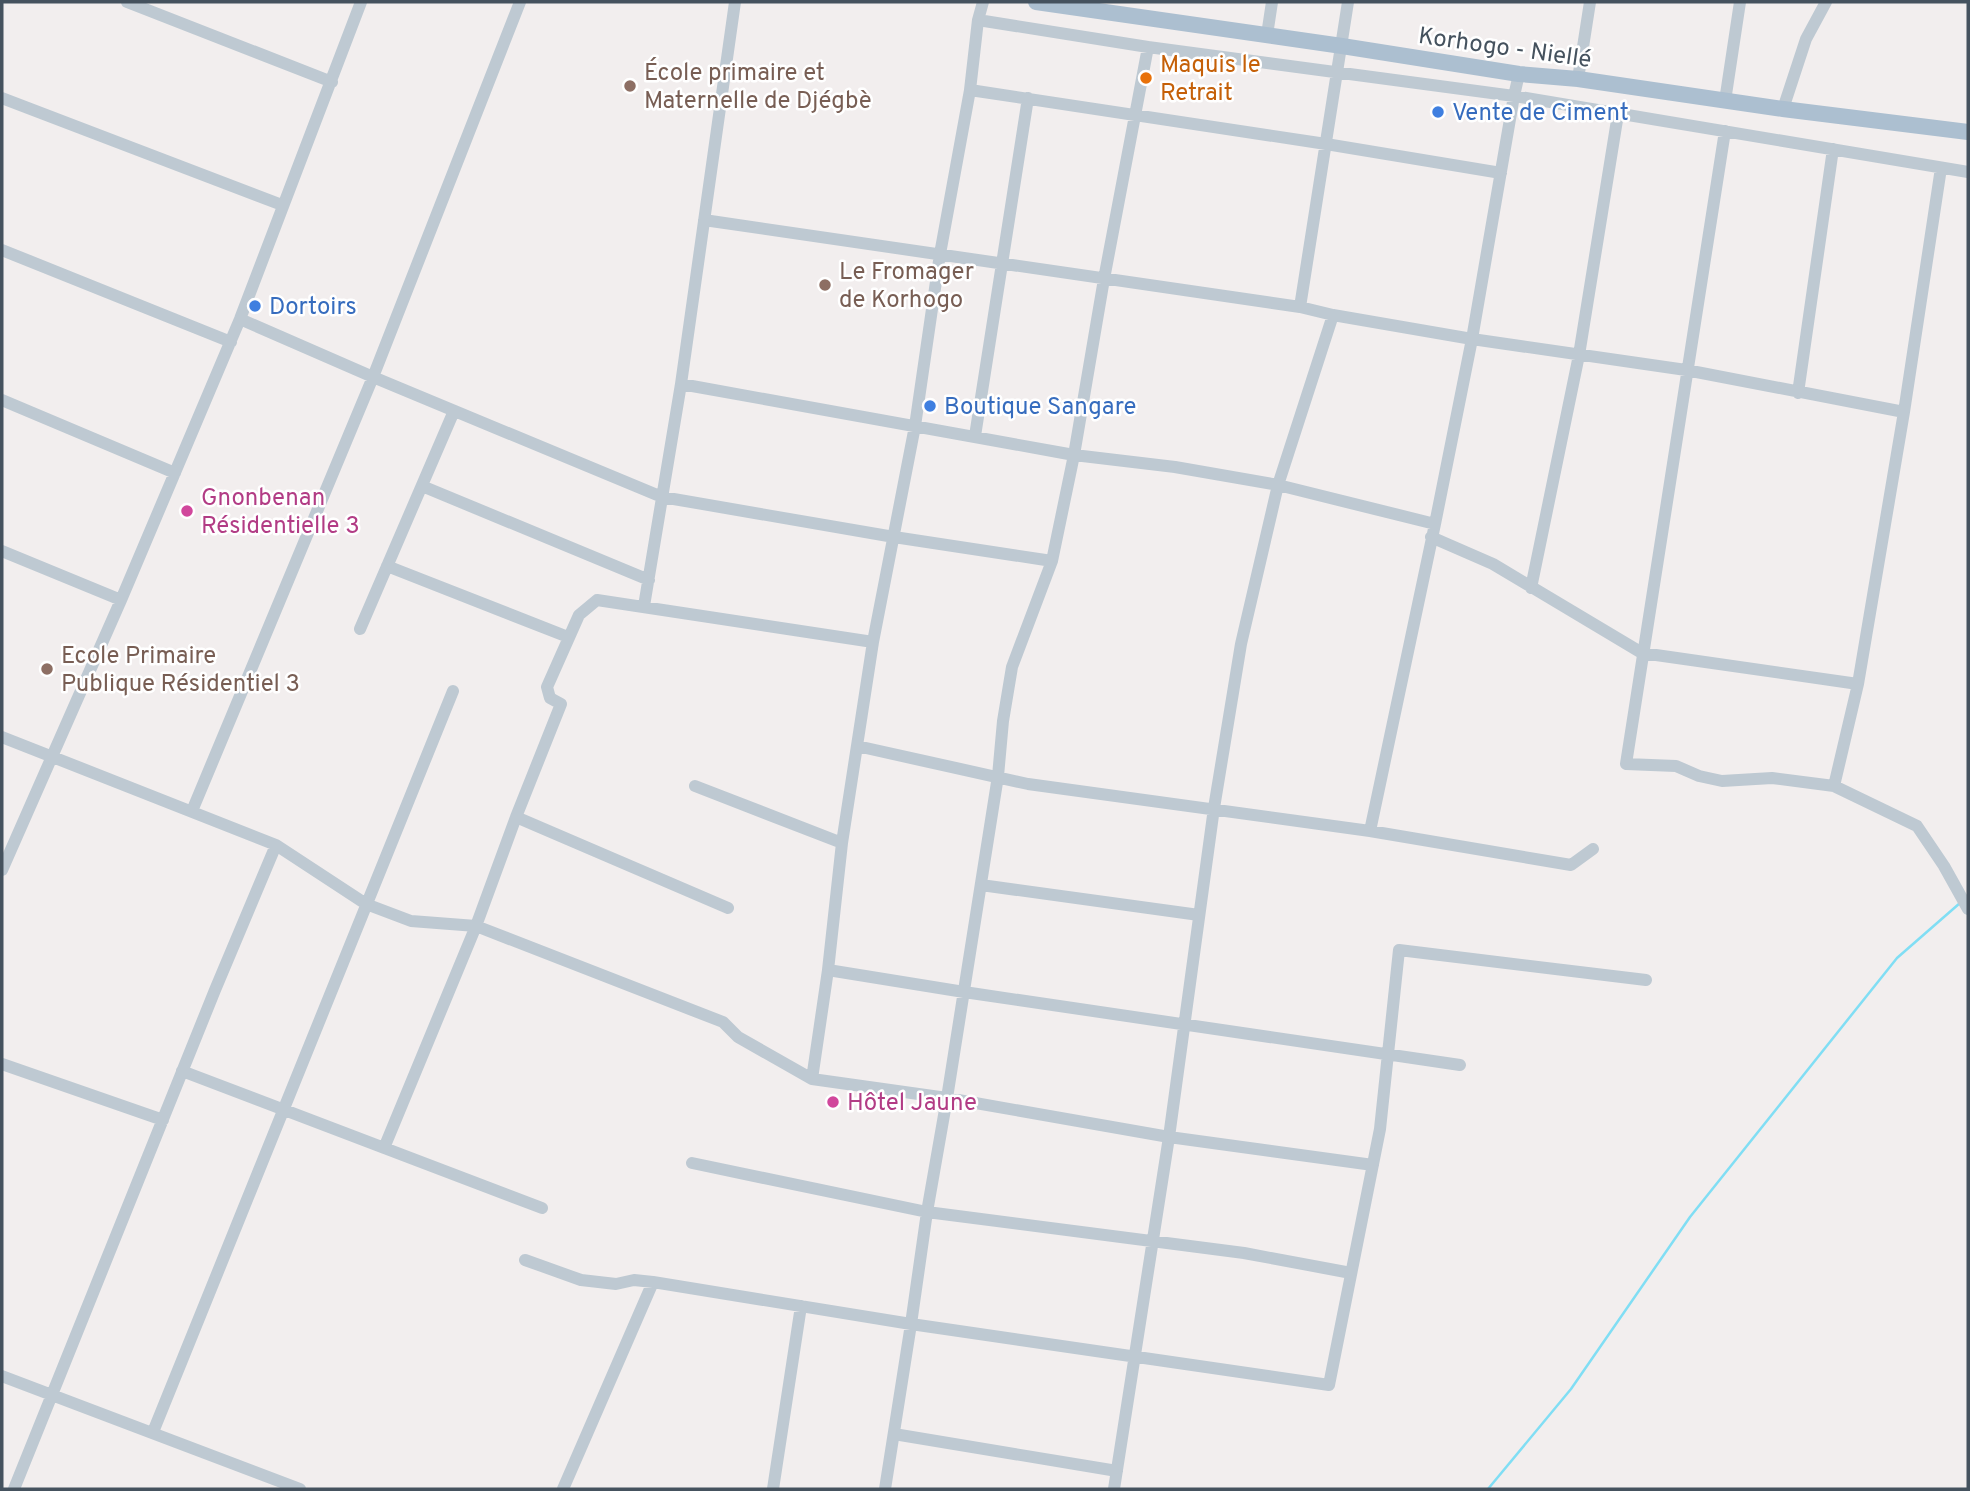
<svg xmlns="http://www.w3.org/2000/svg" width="1970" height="1491" font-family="Overpass,sans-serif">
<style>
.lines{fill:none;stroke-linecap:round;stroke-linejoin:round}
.stream{stroke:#81def4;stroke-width:2.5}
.minor{stroke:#bec9d2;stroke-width:12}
.major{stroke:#acbfd0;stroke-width:16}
.food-dot{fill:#e8710a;stroke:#fff;stroke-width:2.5}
.education-dot{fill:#8d6e63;stroke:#fff;stroke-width:2.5}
.shop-dot{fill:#3f7fe0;stroke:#fff;stroke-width:2.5}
.hotel-dot{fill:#d1479c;stroke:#fff;stroke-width:2.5}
.labels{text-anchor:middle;stroke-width:5;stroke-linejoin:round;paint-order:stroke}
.street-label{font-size:24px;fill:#45525e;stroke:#fff}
.food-label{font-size:24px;fill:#c56008;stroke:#fff;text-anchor:start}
.education-label{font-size:24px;fill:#785e54;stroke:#fff;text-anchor:start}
.shop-label{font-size:24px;fill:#366cbe;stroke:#fff;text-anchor:start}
.hotel-label{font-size:24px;fill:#b23c85;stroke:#fff;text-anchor:start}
</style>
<rect width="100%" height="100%" fill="#f2eeee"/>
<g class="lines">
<path class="stream" d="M 1488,1489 L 1571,1389 L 1690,1217 L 1897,958 L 1960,903"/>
<path class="minor" d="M 127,2 L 332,82
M 978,20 L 1148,47 L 1514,96 L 1968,172
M 1267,35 L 1272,2
M 1578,79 L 1590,2
M 970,90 L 1326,144 L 1501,173
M 2,98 L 282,205
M 1725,101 L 1740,2
M 1783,109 L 1806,39 L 1826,2
M 1725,131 L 1626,764 L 1676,766 L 1699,776 L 1722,781 L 1772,778 L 1834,786 L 1917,826 L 1944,866 L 1968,909
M 704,220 L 1300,307 L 1333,315 L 1472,339 L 1686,370 L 1904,412
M 2,250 L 231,342
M 1300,307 L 1348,2
M 240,319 L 373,377 L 662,497 L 894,537 L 1052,561
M 681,384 L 1074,455 L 1175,467 L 1278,485 L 1435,524
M 1798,393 L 1833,149
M 2,400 L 175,473
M 975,436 L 1028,98
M 422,486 L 649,580
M 1431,537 L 1493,564 L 1642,653 L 1858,684
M 2,551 L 121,600
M 387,566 L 568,637
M 1531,588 L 1579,355 L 1618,114
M 644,606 L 681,384 L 735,2
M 360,629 L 454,411
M 2,737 L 276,845 L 366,904 L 411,921 L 476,926 L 723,1022 L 738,1037 L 812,1079 L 947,1098 L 1169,1137 L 1373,1165
M 857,746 L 1028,784 L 1370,831 L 1571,865 L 1593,849
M 695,786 L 842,843
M 1834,786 L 1858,684 L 1904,412 L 1941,168
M 192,811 L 373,377 L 520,2
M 516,817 L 728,908
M 1370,831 L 1435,524 L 1472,339 L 1514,96 L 1519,74
M 2,870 L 121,600 L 240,319 L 361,2
M 981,885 L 1199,915
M 828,970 L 964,992 L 1460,1065
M 2,1064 L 163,1120
M 182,1071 L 542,1208
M 812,1079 L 828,970 L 842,843 L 873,642 L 915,426 L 940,254 L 970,90 L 978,20 L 983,2
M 384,1148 L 476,926 L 516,817 L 561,704 L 550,698 L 547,687 L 579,615 L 597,600 L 873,642
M 692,1163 L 927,1212 L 1244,1253 L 1351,1273
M 525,1260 L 581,1280 L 616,1284 L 634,1280 L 653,1282 L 911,1324 L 1329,1385 L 1380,1129 L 1399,950 L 1646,980
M 2,1376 L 300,1489
M 153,1432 L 453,691
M 894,1434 L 1117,1471
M 14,1489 L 215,990 L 276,845
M 563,1489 L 653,1282
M 773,1489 L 801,1306
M 885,1489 L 911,1324 L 927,1212 L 947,1098 L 998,776 L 1003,721 L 1012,667 L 1052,561 L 1074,455 L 1104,279 L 1148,47
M 1114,1489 L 1169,1137 L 1214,808 L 1241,644 L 1278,485 L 1333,315"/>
<path class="major" d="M 1036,2 L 1342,46 L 1519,74 L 1578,79 L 1783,109 L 1968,132"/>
</g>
<circle class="food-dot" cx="1146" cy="78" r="7"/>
<g class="education-dot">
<circle cx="630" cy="86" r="7"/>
<circle cx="825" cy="285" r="7"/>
<circle cx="47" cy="669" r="7"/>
</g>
<g class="shop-dot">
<circle cx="1438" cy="112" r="7"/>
<circle cx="255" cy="306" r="7"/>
<circle cx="930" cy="406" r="7"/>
</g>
<g class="hotel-dot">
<circle cx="187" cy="511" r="7"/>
<circle cx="833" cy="1102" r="7"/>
</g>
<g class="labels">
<g class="street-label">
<text transform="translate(1505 47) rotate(8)" y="8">Korhogo - Niellé</text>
</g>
<g class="food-label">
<text x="1160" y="72">Maquis le<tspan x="1160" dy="28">Retrait</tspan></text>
</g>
<g class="education-label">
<text x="644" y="80">École primaire et<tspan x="644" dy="28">Maternelle de Djégbè</tspan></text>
<text x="839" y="279">Le Fromager<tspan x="839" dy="28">de Korhogo</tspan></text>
<text x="61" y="663">Ecole Primaire<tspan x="61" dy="28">Publique Résidentiel 3</tspan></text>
</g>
<g class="shop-label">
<text x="1452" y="120">Vente de Ciment</text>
<text x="269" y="314">Dortoirs</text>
<text x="944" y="414">Boutique Sangare</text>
</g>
<g class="hotel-label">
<text x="201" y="505">Gnonbenan<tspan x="201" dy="28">Résidentielle 3</tspan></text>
<text x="847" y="1110">Hôtel Jaune</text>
</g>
</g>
<rect width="1970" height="1491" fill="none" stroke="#45525e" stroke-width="7"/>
</svg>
